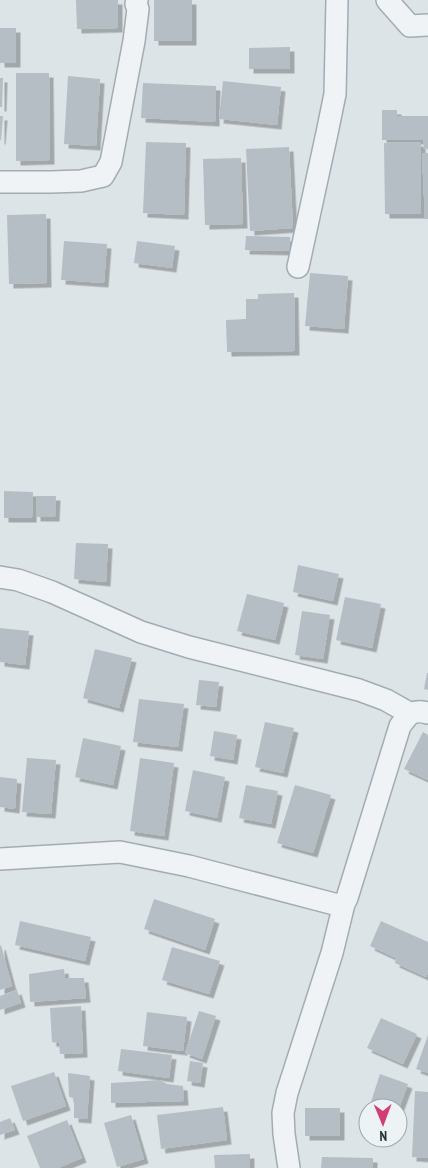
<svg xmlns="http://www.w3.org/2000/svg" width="428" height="1168" font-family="'PT Sans Narrow',sans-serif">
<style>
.building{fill:#b4bec4;filter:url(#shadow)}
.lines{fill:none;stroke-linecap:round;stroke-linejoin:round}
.minor-casing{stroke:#a2acb2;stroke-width:24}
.minor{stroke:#f0f3f6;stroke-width:21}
</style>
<defs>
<filter id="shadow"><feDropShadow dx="4.5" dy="4.5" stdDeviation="0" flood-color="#0004"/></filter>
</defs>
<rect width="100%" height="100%" fill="#dde4e8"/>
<path class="building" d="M 76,0 L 118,0 L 118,28 L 77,29 Z
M 154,0 L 192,0 L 192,41 L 154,41 Z
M 0,28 L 16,28 L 16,63 L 0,63 Z
M 290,47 L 290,69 L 249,69 L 249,48 Z
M 16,73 L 49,73 L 50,160 L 16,161 Z
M 68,76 L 100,79 L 96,146 L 64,144 Z
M 0,78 L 3,78 L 2,107 L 0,107 Z
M 223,81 L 281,87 L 277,125 L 219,119 Z
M 143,83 L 216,86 L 215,122 L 141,118 Z
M 382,110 L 397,110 L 397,116 L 428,116 L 428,149 L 424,149 L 423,140 L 382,140 Z
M 0,116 L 3,116 L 1,140 L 0,140 Z
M 146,142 L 186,143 L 184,215 L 143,213 Z
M 421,142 L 421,214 L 385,214 L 384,143 Z
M 289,147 L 293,228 L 250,231 L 246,149 Z
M 422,153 L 428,153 L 428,219 L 425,219 Z
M 241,158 L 243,224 L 205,225 L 203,159 Z
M 46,214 L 47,283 L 9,284 L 7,215 Z
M 246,236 L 290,237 L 290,251 L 245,250 Z
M 64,241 L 107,244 L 104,283 L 61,280 Z
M 137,241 L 175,246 L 172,268 L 134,263 Z
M 310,273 L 348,276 L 344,329 L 305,326 Z
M 294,293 L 295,351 L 227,352 L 226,320 L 246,319 L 246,299 L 258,299 L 258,294 Z
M 4,491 L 33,492 L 32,518 L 4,518 Z
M 36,496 L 56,496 L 55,517 L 36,517 Z
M 76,543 L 108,544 L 106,582 L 74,579 Z
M 298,565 L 339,574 L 333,601 L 293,592 Z
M 247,594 L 284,603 L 275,640 L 237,631 Z
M 345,597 L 381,604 L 372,648 L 336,640 Z
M 302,611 L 330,615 L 323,659 L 295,655 Z
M 0,628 L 29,631 L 25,665 L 0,662 Z
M 95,649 L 132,658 L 119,708 L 83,698 Z
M 427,673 L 428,673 L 428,690 L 424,689 Z
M 199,680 L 219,682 L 216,707 L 196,705 Z
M 139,699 L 184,704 L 178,747 L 133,742 Z
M 265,722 L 294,728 L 283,773 L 255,767 Z
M 214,731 L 237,735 L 233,760 L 210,756 Z
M 423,732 L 428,735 L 428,780 L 404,769 Z
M 83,738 L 121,746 L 113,785 L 75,777 Z
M 27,758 L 56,760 L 51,814 L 22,812 Z
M 140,758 L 174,763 L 164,836 L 130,831 Z
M 193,770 L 225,777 L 217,818 L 185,811 Z
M 0,777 L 17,779 L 15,809 L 0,807 Z
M 246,785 L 278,791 L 271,824 L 239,818 Z
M 295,785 L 331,795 L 313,853 L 277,843 Z
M 154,899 L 215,919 L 205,950 L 144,929 Z
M 20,921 L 91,937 L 85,961 L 15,945 Z
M 381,921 L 428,942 L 428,973 L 426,977 L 395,963 L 396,958 L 370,946 Z
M 1,945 L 12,986 L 0,990 L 0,946 Z
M 172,947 L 220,961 L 209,994 L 162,980 Z
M 64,969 L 65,978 L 84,978 L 86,998 L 30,1002 L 29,974 Z
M 17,990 L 21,1003 L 0,1010 L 0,996 Z
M 81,1006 L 83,1053 L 60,1054 L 59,1043 L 52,1042 L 50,1008 Z
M 199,1011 L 216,1016 L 202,1059 L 185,1053 Z
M 147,1012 L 187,1017 L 183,1051 L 143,1046 Z
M 381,1018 L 417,1034 L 403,1064 L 367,1048 Z
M 428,1035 L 428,1073 L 416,1069 Z
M 121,1049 L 172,1055 L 169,1078 L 118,1071 Z
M 190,1061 L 203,1063 L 200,1083 L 187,1081 Z
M 54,1072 L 66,1106 L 23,1121 L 11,1086 Z
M 68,1073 L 90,1076 L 87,1119 L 74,1118 L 74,1098 L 69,1097 Z
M 380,1074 L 408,1084 L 399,1108 L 369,1108 Z
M 160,1080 L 167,1084 L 183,1086 L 184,1101 L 111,1103 L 111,1083 Z
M 415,1091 L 428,1092 L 428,1158 L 412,1157 Z
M 223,1107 L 227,1140 L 161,1149 L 157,1115 Z
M 305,1108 L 340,1108 L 340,1136 L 305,1136 Z
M 131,1115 L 144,1159 L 117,1167 L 104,1123 Z
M 10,1118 L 15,1130 L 0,1135 L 0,1122 Z
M 67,1120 L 82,1158 L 58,1168 L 40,1168 L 27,1136 Z
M 250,1154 L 250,1168 L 215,1168 L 214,1155 Z
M 322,1157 L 373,1158 L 373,1168 L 321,1168 Z"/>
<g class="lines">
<defs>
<path id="minor" d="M 387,0 L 410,26 L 428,25
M 0,182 L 51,182 L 81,181 L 103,176 L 111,162 L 134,41 L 138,9 L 136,4 L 137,0
M 298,267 L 327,133 L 335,94 L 337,0
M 0,577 L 18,580 L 52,592 L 141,632 L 189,647 L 359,690 L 386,700 L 409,713
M 0,859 L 120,852 L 189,866 L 338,905 L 344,904 L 347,898 L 400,726 C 409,714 412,709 428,713
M 289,1168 L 284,1134 L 283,1113 L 287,1093 L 332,953 L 344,904"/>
</defs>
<use href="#minor" class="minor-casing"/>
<use href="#minor" class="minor"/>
</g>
<g transform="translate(383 1123) rotate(179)"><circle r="24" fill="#edf2f5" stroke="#9da6ac"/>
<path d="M0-4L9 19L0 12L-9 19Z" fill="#d13d73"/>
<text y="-8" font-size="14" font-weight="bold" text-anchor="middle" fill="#26343f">N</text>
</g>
</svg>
